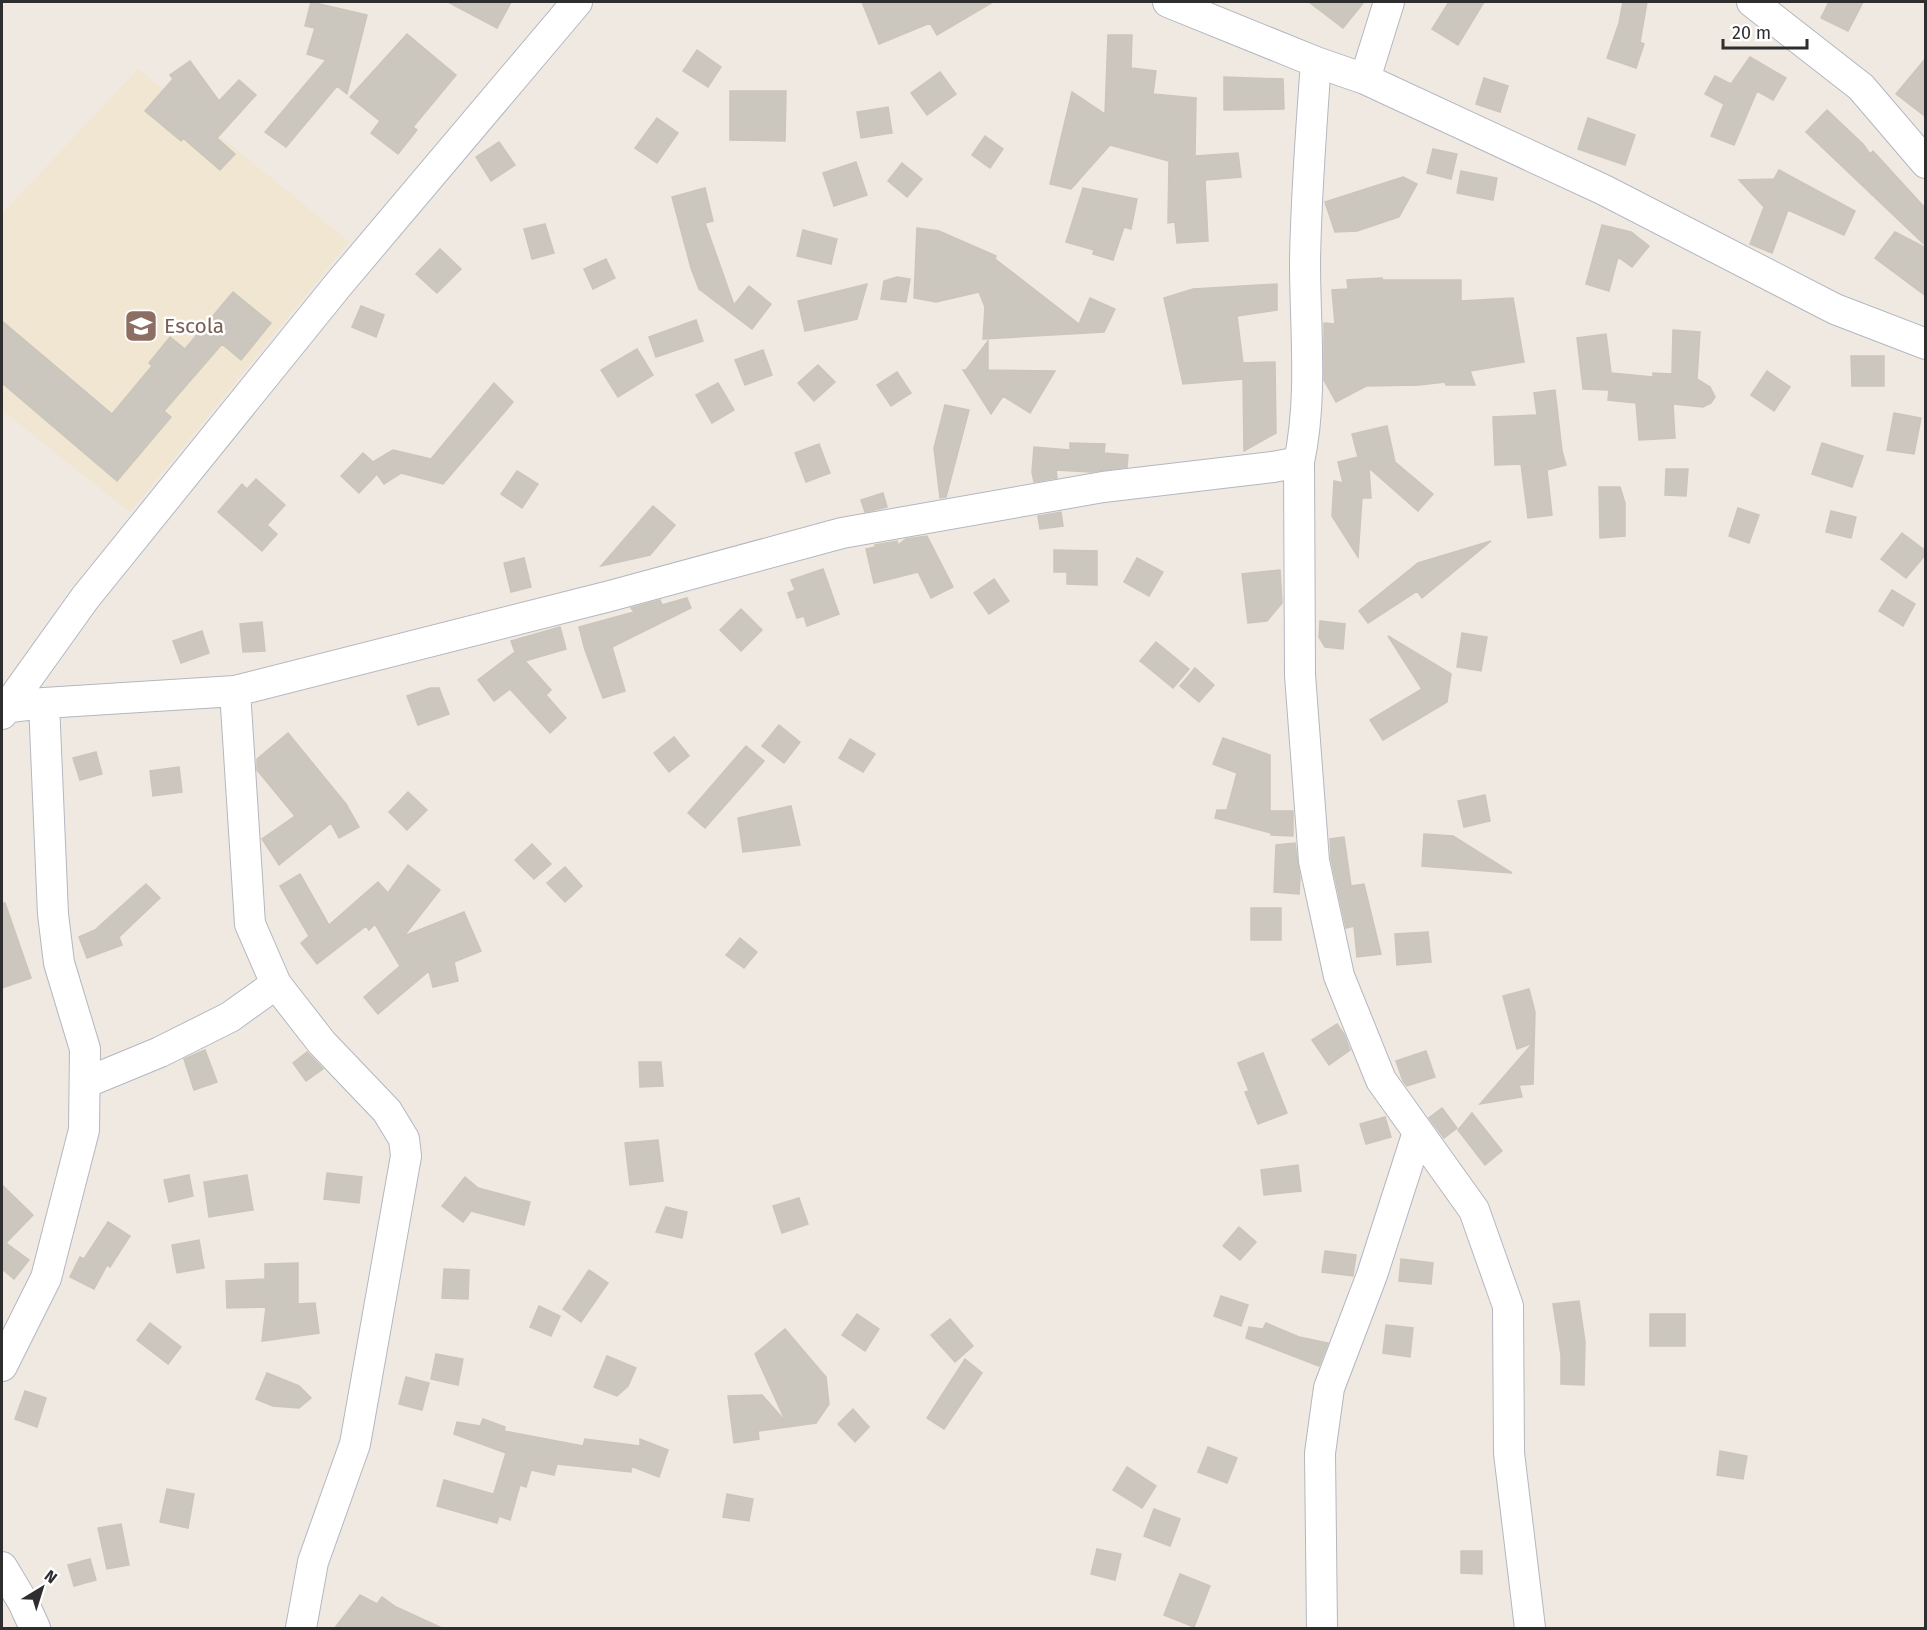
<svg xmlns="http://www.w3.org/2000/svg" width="1927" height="1630" font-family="'Fira Sans',sans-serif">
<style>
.education{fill:#f0e6d1}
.building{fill:#cbc7bf;stroke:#cbc5ba;stroke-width:1.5}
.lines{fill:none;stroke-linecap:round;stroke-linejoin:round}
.minor-casing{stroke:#b4b7c1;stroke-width:32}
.minor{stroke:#fff;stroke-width:30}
.labels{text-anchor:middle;stroke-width:5;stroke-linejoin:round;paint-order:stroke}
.education-label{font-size:21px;fill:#785e54;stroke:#fff;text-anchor:start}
</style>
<rect width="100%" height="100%" fill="#efe9e1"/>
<path class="education" d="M 138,69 L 349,242 L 130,512 L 2,410 L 2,214 Z"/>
<path class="building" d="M 311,2 L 367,15 L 347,94 L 337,86 L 286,147 L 265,132 L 326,60 L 307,54 L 315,28 L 305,26 Z
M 448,2 L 511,2 L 497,28 Z
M 862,2 L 993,2 L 937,35 L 930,23 L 879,44 Z
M 1309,2 L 1364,2 L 1343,28 Z
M 1449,2 L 1484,2 L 1458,45 L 1432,29 Z
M 1623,2 L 1647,2 L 1640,42 L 1644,44 L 1636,68 L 1607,58 L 1619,23 Z
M 1829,2 L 1863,2 L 1848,31 L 1821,18 Z
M 407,34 L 456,75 L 413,127 L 417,130 L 398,154 L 371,133 L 380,121 L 350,97 Z
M 1108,35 L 1132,35 L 1131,68 L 1156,71 L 1153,94 L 1196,98 L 1195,156 L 1238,153 L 1241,177 L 1205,180 L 1208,241 L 1177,243 L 1175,222 L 1168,223 L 1169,161 L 1110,145 L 1071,189 L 1050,184 L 1072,92 L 1105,114 Z
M 697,50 L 721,67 L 708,87 L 683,71 Z
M 1750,57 L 1786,78 L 1773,100 L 1757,91 L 1734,145 L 1711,136 L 1724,104 L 1705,94 L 1715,76 L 1731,84 Z
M 1926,58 L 1926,117 L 1896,94 Z
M 190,61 L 219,101 L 239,80 L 256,95 L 217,138 L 235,154 L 220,170 L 183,138 L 181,141 L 145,111 L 173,79 L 170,75 Z
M 940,72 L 956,94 L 927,115 L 911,93 Z
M 1224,77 L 1283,79 L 1284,109 L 1224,110 Z
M 1484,78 L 1508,86 L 1500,112 L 1476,104 Z
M 730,91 L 786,91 L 785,141 L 730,140 Z
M 888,107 L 892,133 L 861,138 L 857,112 Z
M 1827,110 L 1863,144 L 1870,154 L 1873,151 L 1926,209 L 1926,246 L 1806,132 Z
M 657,118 L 678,133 L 657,163 L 635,148 Z
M 1588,118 L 1635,135 L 1625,165 L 1578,149 Z
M 985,136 L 1003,149 L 990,168 L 972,155 Z
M 499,142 L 515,165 L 491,181 L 476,157 Z
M 1433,149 L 1457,154 L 1451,179 L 1427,173 Z
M 856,162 L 867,195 L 834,206 L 823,173 Z
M 902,163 L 922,179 L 907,197 L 888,181 Z
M 1779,170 L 1855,211 L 1844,235 L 1788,210 L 1772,253 L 1750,244 L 1764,207 L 1739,180 L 1774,179 Z
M 1461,171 L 1497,178 L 1493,200 L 1457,193 Z
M 1403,177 L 1417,184 L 1399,217 L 1357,231 L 1335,232 L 1325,202 Z
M 705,188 L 713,221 L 705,223 L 734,305 L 749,286 L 771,304 L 752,329 L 699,289 L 691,268 L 672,197 Z
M 1083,188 L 1137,199 L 1131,229 L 1124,227 L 1113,260 L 1093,254 L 1094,250 L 1066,242 Z
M 545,224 L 554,253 L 532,259 L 524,229 Z
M 1602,225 L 1631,232 L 1649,246 L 1632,267 L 1618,257 L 1609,291 L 1586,284 Z
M 917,228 L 939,231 L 996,256 L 995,259 L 1079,324 L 1090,298 L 1115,309 L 1104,332 L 983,339 L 985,307 L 979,292 L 936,302 L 914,298 Z
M 803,230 L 837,239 L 831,264 L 797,256 Z
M 1895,232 L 1926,248 L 1926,296 L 1875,258 Z
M 440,249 L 461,269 L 437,293 L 416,274 Z
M 606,259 L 615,278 L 593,289 L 584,269 Z
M 897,277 L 910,279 L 906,302 L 881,299 L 884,281 Z
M 1382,278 L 1382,280 L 1461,280 L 1461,301 L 1513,298 L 1524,362 L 1470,371 L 1475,385 L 1446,385 L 1445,382 L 1419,385 L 1366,386 L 1336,402 L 1324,380 L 1324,323 L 1335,324 L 1332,290 L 1348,289 L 1347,280 Z
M 867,284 L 857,319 L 805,331 L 798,301 Z
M 1277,284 L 1277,310 L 1237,316 L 1243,363 L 1275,362 L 1276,433 L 1244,451 L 1243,379 L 1183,384 L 1164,298 L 1193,289 Z
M 233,292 L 271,323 L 241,360 L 222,344 L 164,411 L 171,417 L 117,481 L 2,383 L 2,321 L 112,414 L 152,366 L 149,363 L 170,337 L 185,349 Z
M 361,306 L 384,315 L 376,337 L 352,327 Z
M 696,320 L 703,341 L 656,357 L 649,337 Z
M 1673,330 L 1700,332 L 1697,379 L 1710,387 L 1715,397 L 1711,403 L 1703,407 L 1673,404 L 1675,438 L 1639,440 L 1636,403 L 1608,400 L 1609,390 L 1583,389 L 1577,338 L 1606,334 L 1611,373 L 1653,377 L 1653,373 L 1672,374 Z
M 988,341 L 988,370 L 1055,371 L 1030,413 L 1003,396 L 991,414 L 963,370 L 966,370 Z
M 637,349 L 653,375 L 618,397 L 601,370 Z
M 763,350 L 772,375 L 745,385 L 735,360 Z
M 1851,356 L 1884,356 L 1884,386 L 1852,386 Z
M 818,365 L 835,382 L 814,401 L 798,383 Z
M 1767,371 L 1790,387 L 1774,411 L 1751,395 Z
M 897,372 L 911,393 L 891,406 L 877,385 Z
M 494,383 L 513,402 L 443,484 L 401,473 L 384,484 L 377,474 L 359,493 L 341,476 L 363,453 L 373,462 L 393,450 L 431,459 Z
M 718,383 L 734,410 L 712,423 L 696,395 Z
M 1555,390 L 1562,451 L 1566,465 L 1547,470 L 1552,515 L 1528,518 L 1521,464 L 1495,465 L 1493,417 L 1537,415 L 1534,393 Z
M 945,405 L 969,410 L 946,497 L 940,498 L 934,448 Z
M 1894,413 L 1921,418 L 1914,454 L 1887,450 Z
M 1387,426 L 1395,462 L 1433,494 L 1418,511 L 1369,468 L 1371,498 L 1362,498 L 1358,557 L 1332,516 L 1334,481 L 1343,483 L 1338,462 L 1358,457 L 1352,434 Z
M 1070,443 L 1105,444 L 1104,453 L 1128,455 L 1127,467 L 1091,472 L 1056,470 L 1057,478 L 1034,482 L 1032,472 L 1034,447 L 1070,450 Z
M 1822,443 L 1863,456 L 1852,487 L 1812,474 Z
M 819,444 L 830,473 L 806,482 L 795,453 Z
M 1666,469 L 1688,469 L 1686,496 L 1665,495 Z
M 517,471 L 538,484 L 522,508 L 501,494 Z
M 256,479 L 285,505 L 267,525 L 277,534 L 262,551 L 218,512 L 242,484 L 247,489 Z
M 1599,487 L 1620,487 L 1625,503 L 1625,536 L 1600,538 Z
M 883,493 L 887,507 L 865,512 L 861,500 Z
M 653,506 L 675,525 L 650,555 L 601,566 Z
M 1738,508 L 1759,515 L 1749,543 L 1729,536 Z
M 1831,511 L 1856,517 L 1851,538 L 1826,532 Z
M 1061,512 L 1063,526 L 1040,529 L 1038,516 Z
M 1902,533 L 1926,551 L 1926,554 L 1906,578 L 1881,559 Z
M 927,536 L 953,587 L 931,598 L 918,572 L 874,583 L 866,549 L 875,547 L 875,545 L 897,541 L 898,545 L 906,539 Z
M 1491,541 L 1422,598 L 1417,591 L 1368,623 L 1359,611 L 1418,563 Z
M 1054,550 L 1097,551 L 1097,585 L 1067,584 L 1067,572 L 1054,572 Z
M 524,558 L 531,587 L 511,592 L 504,563 Z
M 1137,558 L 1163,572 L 1149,596 L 1124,582 Z
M 823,569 L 839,614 L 807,626 L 804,616 L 797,618 L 788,593 L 795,590 L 791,580 Z
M 1280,570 L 1282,603 L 1267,621 L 1248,623 L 1242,574 Z
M 994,579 L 1009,601 L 989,614 L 974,593 Z
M 1892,590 L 1915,604 L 1903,626 L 1879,611 Z
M 687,598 L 691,608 L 612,647 L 625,691 L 603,698 L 585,650 L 579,627 L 634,612 L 631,608 L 660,600 L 662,605 Z
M 741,609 L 762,630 L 741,651 L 720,630 Z
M 1320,621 L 1345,624 L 1343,649 L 1325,647 L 1319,637 Z
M 262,622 L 265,651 L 243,652 L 240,624 Z
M 560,627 L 566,649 L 525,661 L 551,690 L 546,695 L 566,718 L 550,733 L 510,689 L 494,701 L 478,680 L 515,652 L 511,641 Z
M 202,631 L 209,653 L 181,663 L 173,641 Z
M 1462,633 L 1487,637 L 1481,671 L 1457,667 Z
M 1388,636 L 1451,674 L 1447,702 L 1383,740 L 1370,720 L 1422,689 Z
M 1156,642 L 1189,669 L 1173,688 L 1140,661 Z
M 1195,668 L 1214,685 L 1199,702 L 1180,686 Z
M 430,688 L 439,688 L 449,714 L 418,725 L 407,696 Z
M 779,725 L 800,742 L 784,763 L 762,746 Z
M 288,733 L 346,804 L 359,827 L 339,838 L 331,823 L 279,865 L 262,839 L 295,816 L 257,770 L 257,759 Z
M 674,737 L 689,756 L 669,772 L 654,753 Z
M 1223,738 L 1270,755 L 1270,811 L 1293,811 L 1293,836 L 1271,835 L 1271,833 L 1215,818 L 1217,810 L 1227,810 L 1237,773 L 1213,764 Z
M 850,739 L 875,754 L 863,772 L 839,758 Z
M 746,746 L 764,761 L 705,828 L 688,813 Z
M 96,752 L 102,774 L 80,780 L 73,758 Z
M 179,767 L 182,792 L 153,796 L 150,771 Z
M 408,792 L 427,810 L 407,830 L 389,812 Z
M 1485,795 L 1490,821 L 1464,827 L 1458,801 Z
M 791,806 L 800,845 L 743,852 L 738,818 Z
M 1424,834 L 1453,836 L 1512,873 L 1422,866 Z
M 1344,837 L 1351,886 L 1364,884 L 1381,954 L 1357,957 L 1354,926 L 1346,928 L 1331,859 L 1330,839 Z
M 1295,843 L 1300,877 L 1299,894 L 1274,892 L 1276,845 Z
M 532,844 L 551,864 L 534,879 L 515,860 Z
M 408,865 L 440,890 L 404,936 L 464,912 L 481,951 L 454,962 L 458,981 L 433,987 L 429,971 L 378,1014 L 364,997 L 400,966 L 375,924 L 369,930 L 366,926 L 317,964 L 301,943 L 309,936 L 280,886 L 300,874 L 329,925 L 378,882 L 388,893 Z
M 565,867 L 582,886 L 565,902 L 547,883 Z
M 146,884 L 160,898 L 119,937 L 122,945 L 87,958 L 79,937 L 95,930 Z
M 2,903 L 5,903 L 31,978 L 2,988 Z
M 1251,908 L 1281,908 L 1281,940 L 1251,940 Z
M 1428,932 L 1431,962 L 1397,965 L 1395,934 Z
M 740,938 L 757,952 L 744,968 L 726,955 Z
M 1529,989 L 1535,1012 L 1533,1084 L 1519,1085 L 1522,1097 L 1480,1104 L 1533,1043 L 1517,1049 L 1503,996 Z
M 1337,1024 L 1344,1034 L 1350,1050 L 1329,1065 L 1312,1040 Z
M 205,1050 L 217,1082 L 194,1090 L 184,1059 Z
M 1426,1051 L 1435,1077 L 1407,1086 L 1403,1081 L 1396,1061 Z
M 307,1052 L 323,1069 L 306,1081 L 293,1063 Z
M 1263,1053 L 1287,1113 L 1258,1124 L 1245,1092 L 1249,1091 L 1238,1063 Z
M 639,1062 L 661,1062 L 663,1086 L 640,1087 Z
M 1442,1108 L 1457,1128 L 1444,1138 L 1429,1118 Z
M 1472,1113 L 1502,1151 L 1485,1165 L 1458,1130 Z
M 1385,1117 L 1391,1137 L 1366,1144 L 1360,1124 Z
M 658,1140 L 663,1181 L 630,1185 L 625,1143 Z
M 1298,1165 L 1301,1191 L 1264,1195 L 1261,1170 Z
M 327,1173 L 362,1177 L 359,1203 L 324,1199 Z
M 189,1175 L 193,1196 L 169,1202 L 164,1180 Z
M 247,1175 L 253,1210 L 209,1217 L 204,1182 Z
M 465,1177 L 478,1188 L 530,1202 L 524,1225 L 471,1211 L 463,1222 L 442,1206 Z
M 2,1185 L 33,1215 L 6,1243 L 29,1260 L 14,1279 L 2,1269 Z
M 799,1198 L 808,1224 L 782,1233 L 773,1206 Z
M 666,1207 L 687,1212 L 682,1238 L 656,1232 Z
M 108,1222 L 130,1236 L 110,1267 L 107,1265 L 94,1289 L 70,1277 L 80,1257 L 84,1259 Z
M 1239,1227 L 1256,1242 L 1240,1260 L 1223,1246 Z
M 199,1240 L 204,1268 L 177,1273 L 172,1245 Z
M 1325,1251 L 1356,1255 L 1353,1276 L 1322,1272 Z
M 1401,1259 L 1433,1263 L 1431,1284 L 1399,1281 Z
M 298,1263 L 298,1304 L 315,1303 L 319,1333 L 262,1341 L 266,1307 L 227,1308 L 226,1281 L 265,1279 L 265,1264 Z
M 444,1269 L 469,1270 L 468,1299 L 442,1298 Z
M 589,1270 L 608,1283 L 581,1322 L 563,1309 Z
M 1221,1296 L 1248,1305 L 1241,1326 L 1214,1316 Z
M 1579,1301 L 1585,1342 L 1584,1385 L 1561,1384 L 1561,1355 L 1553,1304 Z
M 539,1306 L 560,1316 L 551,1336 L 530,1327 Z
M 857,1314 L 879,1329 L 865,1351 L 842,1335 Z
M 1650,1314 L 1685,1314 L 1685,1346 L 1650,1346 Z
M 950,1319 L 973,1346 L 955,1362 L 931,1335 Z
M 150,1323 L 181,1347 L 168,1364 L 137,1340 Z
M 1266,1323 L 1299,1337 L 1328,1343 L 1319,1366 L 1246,1338 L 1249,1327 L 1263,1329 Z
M 1386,1325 L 1413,1328 L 1410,1357 L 1383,1353 Z
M 785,1329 L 826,1377 L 829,1404 L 816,1423 L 758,1431 L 759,1439 L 734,1443 L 728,1396 L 762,1395 L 786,1422 L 755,1354 Z
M 436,1354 L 463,1359 L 458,1385 L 431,1379 Z
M 607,1356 L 636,1368 L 628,1386 L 617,1396 L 594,1387 Z
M 965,1359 L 982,1373 L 944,1429 L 927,1418 Z
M 267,1373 L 299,1386 L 311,1398 L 299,1408 L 273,1406 L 256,1399 Z
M 406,1377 L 429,1383 L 422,1410 L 399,1404 Z
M 25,1391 L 46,1398 L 37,1427 L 15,1419 Z
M 853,1409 L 869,1427 L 855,1442 L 838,1424 Z
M 483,1419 L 505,1427 L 504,1431 L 583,1446 L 585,1439 L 640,1446 L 640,1439 L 668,1450 L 659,1477 L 631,1466 L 631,1472 L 557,1464 L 554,1475 L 531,1470 L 526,1487 L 520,1485 L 510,1520 L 499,1516 L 497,1523 L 437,1506 L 444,1480 L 493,1494 L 494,1493 L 506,1453 L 454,1434 L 457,1422 L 480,1426 Z
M 1208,1447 L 1237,1458 L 1227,1483 L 1198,1472 Z
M 1720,1451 L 1747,1456 L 1743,1479 L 1717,1475 Z
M 1127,1467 L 1156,1486 L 1142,1508 L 1113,1490 Z
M 167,1489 L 194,1494 L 188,1528 L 160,1522 Z
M 727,1494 L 753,1499 L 749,1521 L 723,1517 Z
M 1154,1509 L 1180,1519 L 1170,1546 L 1144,1536 Z
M 121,1524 L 129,1565 L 107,1569 L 98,1528 Z
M 1097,1549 L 1121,1554 L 1115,1580 L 1091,1574 Z
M 1461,1551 L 1482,1551 L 1482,1574 L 1461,1573 Z
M 90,1559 L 96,1580 L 74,1586 L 68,1565 Z
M 1180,1574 L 1210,1586 L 1194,1627 L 1164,1615 Z
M 360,1595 L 377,1604 L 382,1597 L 396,1607 L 444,1629 L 334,1629 Z"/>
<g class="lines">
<defs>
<path id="minor" d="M 1168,2 L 1316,62 L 1365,79 L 1604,190 L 1835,309 L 1926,344
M 1752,2 L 1861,87 L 1926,163
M 1316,62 C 1311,129 1306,195 1305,262 C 1305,329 1313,396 1299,462 L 1300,675 L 1314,861 L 1339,976 L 1381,1080 L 1474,1210 L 1508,1306 L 1509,1453 L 1530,1628
M 1365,79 L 1389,2
M 235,691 L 250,924 L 276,984 L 322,1043 L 387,1111 L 404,1139 L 406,1156 L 355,1444 L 313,1562 L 301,1628
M 2,708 L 44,703 L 235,691 L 610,596 L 842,533 L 1103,487 L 1273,467 L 1299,462
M 2,714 L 85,598 L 338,285 L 577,2
M 85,1083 L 160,1052 L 230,1017 L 276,984
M 2,1366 L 46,1278 L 84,1130 L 85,1049 L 59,963 L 53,914 L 44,703
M 2,1567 L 23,1602 L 35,1628
M 1322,1628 L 1320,1453 L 1329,1388 L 1372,1275 L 1418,1132"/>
</defs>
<use href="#minor" class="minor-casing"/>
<use href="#minor" class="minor"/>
</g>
<defs>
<symbol id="school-square" viewBox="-11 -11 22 22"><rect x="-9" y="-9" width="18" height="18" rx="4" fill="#8d6e63" stroke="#fff"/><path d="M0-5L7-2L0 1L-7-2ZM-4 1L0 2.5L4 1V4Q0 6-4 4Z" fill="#fff"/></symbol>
</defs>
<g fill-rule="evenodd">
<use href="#school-square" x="122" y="307" width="38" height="38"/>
</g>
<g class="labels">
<g class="education-label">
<text x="164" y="333">Escola</text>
</g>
</g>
<rect width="1927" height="1630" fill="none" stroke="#2e2e2e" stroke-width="6"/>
<g transform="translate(42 1588) rotate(38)" stroke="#ffffff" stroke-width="4.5" paint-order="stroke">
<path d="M0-4.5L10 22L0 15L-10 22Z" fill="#2e2e2e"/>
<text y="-9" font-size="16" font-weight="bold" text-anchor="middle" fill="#2e2e2e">N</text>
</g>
<path d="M1723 39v9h84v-9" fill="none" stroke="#2e2e2e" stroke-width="3"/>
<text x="1732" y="39" font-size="18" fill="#2e2e2e" stroke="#ffffff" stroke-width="4.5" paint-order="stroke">20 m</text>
</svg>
